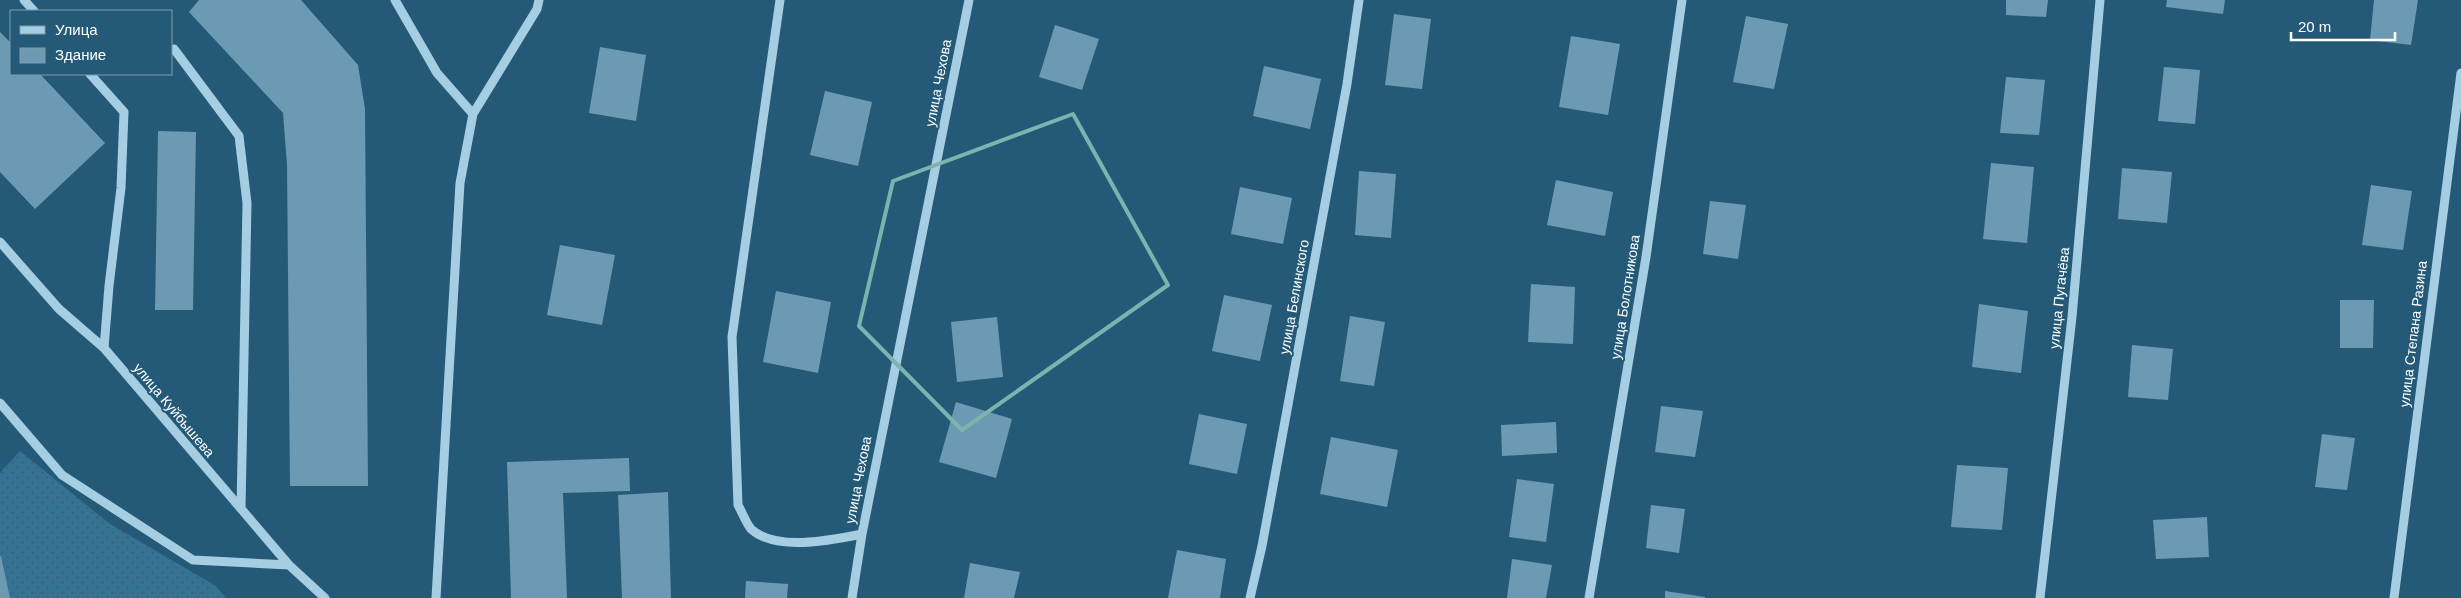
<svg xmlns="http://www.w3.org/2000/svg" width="2461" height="598" font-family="Helvetica,sans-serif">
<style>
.grass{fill:url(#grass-dots)}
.building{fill:#6d9ab3}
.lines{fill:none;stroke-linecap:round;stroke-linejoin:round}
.minor{stroke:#a5cee3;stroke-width:9}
.marked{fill:none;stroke:#7bb4af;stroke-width:4;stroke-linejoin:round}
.labels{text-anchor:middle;stroke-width:4;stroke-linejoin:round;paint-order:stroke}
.street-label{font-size:14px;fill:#fff;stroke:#245a78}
</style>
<defs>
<pattern id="grass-dots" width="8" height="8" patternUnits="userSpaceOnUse" patternTransform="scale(1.25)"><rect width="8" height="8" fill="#347394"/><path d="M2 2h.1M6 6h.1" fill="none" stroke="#425c69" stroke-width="1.8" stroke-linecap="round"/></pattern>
</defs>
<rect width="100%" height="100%" fill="#245a78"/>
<path class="grass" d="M 20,451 L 110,524 L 216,586 L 226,598 L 4,598 L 0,585 L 0,473 Z"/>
<path class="building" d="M 199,0 L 301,0 L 358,65 L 365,109 L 368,486 L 290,486 L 287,165 L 283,113 L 189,12 Z
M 2006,0 L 2048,0 L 2046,17 L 2006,15 Z
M 2167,0 L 2225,0 L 2223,14 L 2166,7 Z
M 2374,0 L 2418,0 L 2411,45 L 2370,40 Z
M 1394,14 L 1431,19 L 1422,89 L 1385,85 Z
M 1746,16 L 1788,24 L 1774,89 L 1733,82 Z
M 1055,25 L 1099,39 L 1082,90 L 1039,77 Z
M 0,32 L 11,43 L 11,74 L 40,74 L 105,143 L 35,209 L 0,172 Z
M 1571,36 L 1620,44 L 1608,115 L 1559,107 Z
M 600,47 L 646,55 L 636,121 L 589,113 Z
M 1264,66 L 1321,79 L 1310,129 L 1253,116 Z
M 2164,67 L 2200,70 L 2195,124 L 2158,121 Z
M 2006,77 L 2045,80 L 2039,135 L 2000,133 Z
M 825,91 L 872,102 L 858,166 L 810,155 Z
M 158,131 L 196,132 L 193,310 L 155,310 Z
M 1991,163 L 2034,167 L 2027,243 L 1983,239 Z
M 2122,168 L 2172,172 L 2167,223 L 2118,219 Z
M 1359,171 L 1396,174 L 1391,238 L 1355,235 Z
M 1556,180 L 1613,192 L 1605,236 L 1547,225 Z
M 2371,185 L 2412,191 L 2403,250 L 2362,245 Z
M 1240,187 L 1292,198 L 1283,244 L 1231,234 Z
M 1710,201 L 1746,205 L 1738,259 L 1703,254 Z
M 560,245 L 615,255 L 602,325 L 547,315 Z
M 1531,284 L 1575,287 L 1573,344 L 1528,342 Z
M 776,291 L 831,302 L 818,373 L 763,362 Z
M 1224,295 L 1272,305 L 1260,361 L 1212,351 Z
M 2340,300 L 2374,300 L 2373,348 L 2340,348 Z
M 1979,304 L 2028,311 L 2021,373 L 1972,367 Z
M 1350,316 L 1385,322 L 1374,386 L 1340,381 Z
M 997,317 L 1003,377 L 957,382 L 951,322 Z
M 2132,345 L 2173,349 L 2168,400 L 2128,397 Z
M 956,402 L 1012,419 L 996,478 L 939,462 Z
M 1661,406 L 1703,411 L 1695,457 L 1655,452 Z
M 1199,414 L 1247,424 L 1237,474 L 1189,464 Z
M 1556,422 L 1557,453 L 1502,456 L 1501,425 Z
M 2322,434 L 2355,438 L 2347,490 L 2315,487 Z
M 1331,437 L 1398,450 L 1387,507 L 1320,494 Z
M 629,458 L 630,491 L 563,493 L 567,598 L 511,598 L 507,462 Z
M 1957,465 L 2008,468 L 2002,530 L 1951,527 Z
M 1517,479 L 1554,484 L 1546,542 L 1509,537 Z
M 668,492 L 671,598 L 622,598 L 618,495 Z
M 1651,505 L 1685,509 L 1679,553 L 1646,548 Z
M 2207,517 L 2209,557 L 2156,559 L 2153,520 Z
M 1177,550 L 1226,559 L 1220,598 L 1168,598 Z
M 0,556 L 1,556 L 10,598 L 0,598 Z
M 1512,559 L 1552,565 L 1546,598 L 1507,598 Z
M 970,563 L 1020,572 L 1014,598 L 964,598 Z
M 746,581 L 788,584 L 787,598 L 745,598 Z
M 1665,591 L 1705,597 L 1705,598 L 1665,598 Z"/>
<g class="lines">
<path class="minor" d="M 24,0 L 34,11
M 395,0 L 437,73 L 473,114
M 780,0 L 732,337 L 738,505 C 742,512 746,523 751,529 C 776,552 832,540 862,534
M 174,49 L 239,136 L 247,203 L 241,509
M 90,74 L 124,112 L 121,188 L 109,286 L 104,348
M 0,242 L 59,309 L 104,348 L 289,565 L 325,598
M 0,403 L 62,475 L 193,560 L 289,565
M 436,598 L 460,183 L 473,114 L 537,9 L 539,0
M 852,598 L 862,534 L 969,0
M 1250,598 L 1262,546 L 1347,84 L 1359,0
M 1589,598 L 1646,257 L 1682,0
M 2040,598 L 2072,317 L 2100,0
M 2394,598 L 2461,73"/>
</g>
<path class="marked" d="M 1073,114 L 1168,285 L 962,430 L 859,326 L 893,181 Z"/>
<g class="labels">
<g class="street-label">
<text transform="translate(938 83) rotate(-79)" y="5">улица Чехова</text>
<text transform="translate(1294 297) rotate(-80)" y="5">улица Белинского</text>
<text transform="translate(1625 297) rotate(-81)" y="5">улица Болотникова</text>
<text transform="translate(2059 298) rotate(-84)" y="5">улица Пугачёва</text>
<text transform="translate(2413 334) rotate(-83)" y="5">улица Степана Разина</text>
<text transform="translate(174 410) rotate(50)" y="5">улица Куйбышева</text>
<text transform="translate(858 480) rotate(-79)" y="5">улица Чехова</text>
</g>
</g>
<rect x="10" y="10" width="162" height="65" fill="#245a78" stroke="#7c9cae"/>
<rect x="20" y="26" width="25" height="8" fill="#a5cee3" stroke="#7c9cae"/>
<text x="55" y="35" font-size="15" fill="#ffffff">Улица</text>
<rect x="20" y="48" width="25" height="15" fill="#6d9ab3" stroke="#7c9cae"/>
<text x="55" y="60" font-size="15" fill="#ffffff">Здание</text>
<path d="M2291 32v8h104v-8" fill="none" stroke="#ffffff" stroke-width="2.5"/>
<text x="2298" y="32" font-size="15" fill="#ffffff" stroke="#245a78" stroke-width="4" paint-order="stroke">20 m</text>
</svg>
